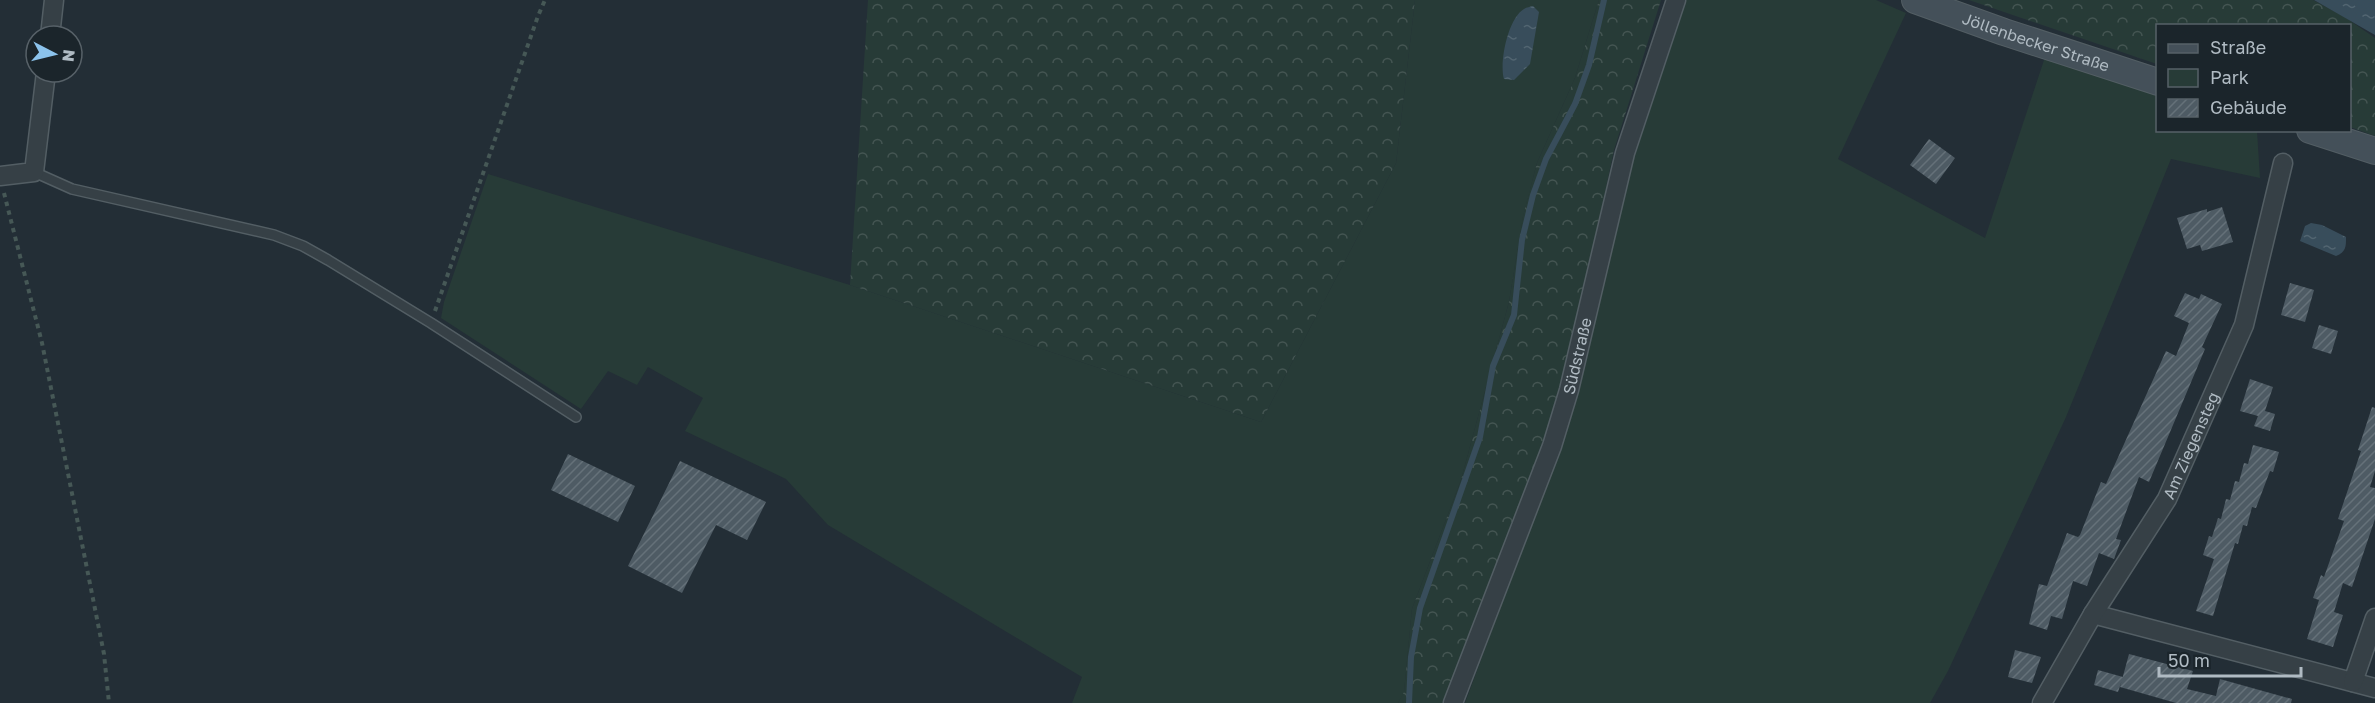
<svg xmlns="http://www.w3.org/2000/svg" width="2375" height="703" font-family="'Golos Text',sans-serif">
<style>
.green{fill:#273b37}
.forest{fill:url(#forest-crowns)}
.water{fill:url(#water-ripples)}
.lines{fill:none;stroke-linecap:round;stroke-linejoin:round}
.stream{stroke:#384d5b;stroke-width:6}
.building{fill:url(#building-hatch)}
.lane-casing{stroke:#535e64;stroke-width:12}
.street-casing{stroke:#535e64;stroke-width:21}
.secondary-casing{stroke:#535e64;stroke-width:28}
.path{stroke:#465856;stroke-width:4;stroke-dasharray:4.5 4.5;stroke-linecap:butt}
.lane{stroke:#364046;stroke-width:9}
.street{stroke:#364046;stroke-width:18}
.secondary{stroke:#445059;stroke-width:26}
.labels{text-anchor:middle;stroke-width:6;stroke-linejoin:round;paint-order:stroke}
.street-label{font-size:16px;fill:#b0bbc3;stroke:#1b252b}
</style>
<defs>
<pattern id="forest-crowns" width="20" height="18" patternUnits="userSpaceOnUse" patternTransform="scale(1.5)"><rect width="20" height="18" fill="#273b37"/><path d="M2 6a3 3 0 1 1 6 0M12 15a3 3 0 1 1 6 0" fill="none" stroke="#445552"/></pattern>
<pattern id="water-ripples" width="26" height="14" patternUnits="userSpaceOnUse" patternTransform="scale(1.5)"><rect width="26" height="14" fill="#384d5b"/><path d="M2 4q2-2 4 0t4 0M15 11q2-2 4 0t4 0" fill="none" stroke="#526571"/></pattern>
<pattern id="building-hatch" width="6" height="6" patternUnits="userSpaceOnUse" patternTransform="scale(1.5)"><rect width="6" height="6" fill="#4e5b64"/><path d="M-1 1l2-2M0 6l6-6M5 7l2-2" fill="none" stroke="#657179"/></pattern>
</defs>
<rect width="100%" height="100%" fill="#232e36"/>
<path class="green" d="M 1415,0 L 1599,0 L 1575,78 L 1537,163 L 1523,217 L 1509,302 L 1461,480 L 1412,609 L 1404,693 L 1398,703 L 1072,703 L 1082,677 L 828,525 L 786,479 L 685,431 L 703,398 L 648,367 L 637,385 L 608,371 L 581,409 L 441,318 L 444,302 L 488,174 L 850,285 L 1261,422 L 1396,163 Z
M 1681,0 L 1876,0 L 1906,13 L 1838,159 L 1985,238 L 2045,57 L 2157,93 L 2158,130 L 2257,131 L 2260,178 L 2171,159 L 2066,417 L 1948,671 L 1930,703 L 1465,703 L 1559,448 L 1629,152 Z"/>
<path class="forest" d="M 868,0 L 1415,0 L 1396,163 L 1261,422 L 850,285 Z
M 1599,0 L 1661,0 L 1614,150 L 1563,390 L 1445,703 L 1398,703 L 1404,692 L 1412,609 L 1461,480 L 1509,302 L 1523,216 L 1537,163 L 1575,78 Z
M 1969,0 L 2313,0 L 2343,16 L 2375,38 L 2375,136 L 2350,127 L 2350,26 L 2158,26 L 2157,64 Z"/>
<path class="water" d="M 2314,0 L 2375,0 L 2375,35 Z
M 1533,6 L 1539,12 L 1530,64 L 1514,80 L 1504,79 C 1499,63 1508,18 1524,9 C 1527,7 1530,7 1533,6 Z
M 2311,223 L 2322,225 L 2346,237 C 2346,247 2346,252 2336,256 L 2300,241 L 2305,226 Z"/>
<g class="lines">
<path class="stream" d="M 1409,703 L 1411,657 L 1420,608 L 1480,437 L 1493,366 L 1514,315 L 1522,240 L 1533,195 L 1546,159 L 1575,104 L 1589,65 L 1604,0"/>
</g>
<path class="building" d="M 1929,139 L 1955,158 L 1936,184 L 1910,165 Z
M 2222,207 L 2233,242 L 2202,251 L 2200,245 L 2187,249 L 2177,218 L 2207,209 L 2207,212 Z
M 2290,283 L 2314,290 L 2305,322 L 2281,315 Z
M 2185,293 L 2199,299 L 2201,294 L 2222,304 L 2202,347 L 2205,349 L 2149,482 L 2139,477 L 2116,539 L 2121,540 L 2114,559 L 2099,553 L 2087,586 L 2073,581 L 2062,619 L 2051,616 L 2047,630 L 2029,624 L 2039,584 L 2047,586 L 2067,533 L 2078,537 L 2080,535 L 2101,482 L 2106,484 L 2166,351 L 2176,356 L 2189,323 L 2174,316 Z
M 2319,325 L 2338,331 L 2331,354 L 2312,348 Z
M 2250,379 L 2273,387 L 2265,411 L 2275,414 L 2270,431 L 2254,426 L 2258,416 L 2240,411 Z
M 2372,407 L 2375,408 L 2375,471 L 2370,487 L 2375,488 L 2375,519 L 2352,587 L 2343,583 L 2334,612 L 2343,615 L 2333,647 L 2307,639 L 2319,600 L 2313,598 L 2321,575 L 2324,577 L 2344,521 L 2338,519 L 2361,451 L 2358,450 Z
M 2253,445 L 2279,452 L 2273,472 L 2270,471 L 2256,508 L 2252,507 L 2247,526 L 2243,525 L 2238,544 L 2235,543 L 2213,616 L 2196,611 L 2214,559 L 2203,555 L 2209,536 L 2212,537 L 2218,518 L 2221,519 L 2226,499 L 2230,500 L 2235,481 L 2239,482 L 2244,463 L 2248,464 Z
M 568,454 L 635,486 L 618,522 L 551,490 Z
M 680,461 L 766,502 L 747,540 L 716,525 L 682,593 L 628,566 Z
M 2015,650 L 2041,657 L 2032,683 L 2008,677 Z
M 2129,654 L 2193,671 L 2187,689 L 2216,696 L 2220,679 L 2292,699 L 2291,703 L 2176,703 L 2120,687 Z
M 2098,670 L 2123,677 L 2118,692 L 2094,685 Z"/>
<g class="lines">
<defs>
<path id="lane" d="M 34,172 L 72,189 L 274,235 L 303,246 L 328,260 L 431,323 L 576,417"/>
<g id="street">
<path d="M 50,36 L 54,0"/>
<path d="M 0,176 L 34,172 L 46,72"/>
<path d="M 2093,614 L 2375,688"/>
<path d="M 2353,682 L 2375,618"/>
<path id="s1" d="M 1453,703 L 1552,446 L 1569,390 L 1625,153 L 1676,0"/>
<path id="s2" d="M 2042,703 L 2093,614 L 2167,499 L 2244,325 L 2283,163"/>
</g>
<g id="secondary">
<path id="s3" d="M 1915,0 L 2004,32 L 2158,82"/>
<path d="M 2310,130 L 2375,151"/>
</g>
</defs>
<use href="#lane" class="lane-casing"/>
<use href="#street" class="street-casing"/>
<use href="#secondary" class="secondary-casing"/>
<path class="path" d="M 4,193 L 42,343 L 104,654 L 109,703
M 435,311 L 538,16 L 545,0"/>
<use href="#lane" class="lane"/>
<use href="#street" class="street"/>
<use href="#secondary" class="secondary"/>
</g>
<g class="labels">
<g class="street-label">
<text dy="6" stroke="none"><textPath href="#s3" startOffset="128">Jöllenbecker Straße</textPath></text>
<text dy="6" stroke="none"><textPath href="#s1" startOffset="369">Südstraße</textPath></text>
<text dy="6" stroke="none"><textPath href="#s2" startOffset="298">Am Ziegensteg</textPath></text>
</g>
</g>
<rect x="2156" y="24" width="195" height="108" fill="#1b252b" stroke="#576168" stroke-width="1.5"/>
<rect x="2168" y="44" width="30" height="9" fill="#445059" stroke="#576168" stroke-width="1.5"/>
<text x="2210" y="54" font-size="18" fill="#b0bbc3">Straße</text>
<rect x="2168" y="69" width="30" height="18" fill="#273b37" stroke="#576168" stroke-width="1.5"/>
<text x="2210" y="84" font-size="18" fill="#b0bbc3">Park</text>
<rect x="2168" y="99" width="30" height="18" fill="url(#building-hatch)" stroke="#576168" stroke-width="1.5"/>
<text x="2210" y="114" font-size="18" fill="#b0bbc3">Gebäude</text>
<g transform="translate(54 54) rotate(97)"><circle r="28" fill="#1b252b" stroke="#576168" stroke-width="1.5"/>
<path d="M0-4.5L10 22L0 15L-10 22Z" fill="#8cc3ec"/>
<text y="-9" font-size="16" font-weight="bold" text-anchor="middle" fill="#b0bbc3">N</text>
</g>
<path d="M2159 667v9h142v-9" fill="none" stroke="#b0bbc3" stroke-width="3"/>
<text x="2168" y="667" font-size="18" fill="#b0bbc3" stroke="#1b252b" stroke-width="4.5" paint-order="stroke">50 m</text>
</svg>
